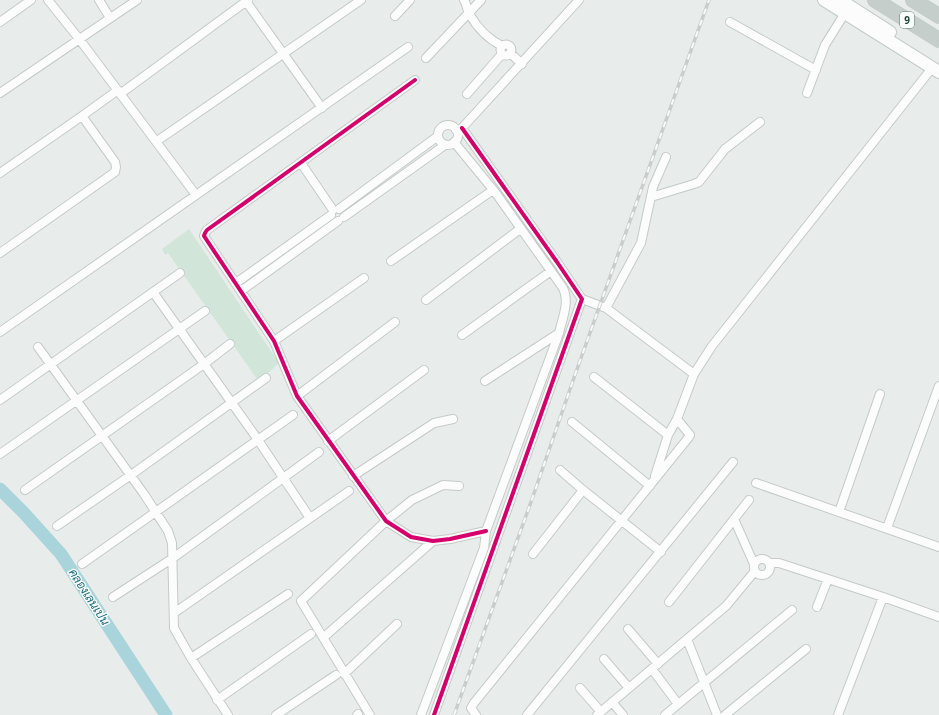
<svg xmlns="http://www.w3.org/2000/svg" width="939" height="715" font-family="'Open Sans',Sarabun,sans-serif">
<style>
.green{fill:#d1e6d8}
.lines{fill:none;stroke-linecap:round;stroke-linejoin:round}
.river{stroke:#a9d4db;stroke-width:13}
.minor-casing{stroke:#c5cac8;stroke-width:10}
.secondary-casing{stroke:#c3cbc8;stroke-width:14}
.trunk-casing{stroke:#c3ccc9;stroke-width:16}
.minor{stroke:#fcfcfc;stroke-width:8}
.secondary{stroke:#fcfcfc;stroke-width:12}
.trunk{stroke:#c6cecc;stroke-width:14}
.rail-casing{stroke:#c9cdcc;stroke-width:3.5}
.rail{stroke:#f7fbf9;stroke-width:2;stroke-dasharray:6;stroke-linecap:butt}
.cycleway-casing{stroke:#f7fbf9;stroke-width:6}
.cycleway{stroke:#d6006c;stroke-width:4}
.labels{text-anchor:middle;stroke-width:3;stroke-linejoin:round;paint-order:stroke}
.shield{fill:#f7fbf9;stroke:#637a73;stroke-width:1}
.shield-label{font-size:10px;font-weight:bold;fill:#24423a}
.water-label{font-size:12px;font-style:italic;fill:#1c6f80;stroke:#f7fbf9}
</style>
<rect width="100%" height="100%" fill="#e8edeb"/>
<path class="green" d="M 189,229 L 279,363 L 267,374 L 257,379 L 168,253 L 165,255 L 162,249 Z"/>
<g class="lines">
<path class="river" d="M 0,489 L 23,512 L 61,554 L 166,715"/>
<defs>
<path id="minor" d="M 48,0 L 80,40 L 196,195
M 99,0 L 110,18
M 245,0 L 322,108
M 464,0 C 467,5 467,10 470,15 C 478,29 488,39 502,46
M 395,16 L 410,0
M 0,22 L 31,0
M 730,22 L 816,70
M500.5 50a5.5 5.5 0 1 1 11 0a5.5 5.5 0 1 1-11 0Z
M 510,53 L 522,64
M 426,58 L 481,0
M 415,80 L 207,230 L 205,233 L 204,236 L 274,341 L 297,396 L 386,521 L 411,537 L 433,541 L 450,539 L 486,531
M 0,93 L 137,0
M 807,93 L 825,45 L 845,13
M 120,94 L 248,0
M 467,94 L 502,54
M438 135a10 10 0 1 1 20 0a10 10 0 1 1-20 0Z
M 456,130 L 457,131 L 462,128 L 579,0
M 157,141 L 361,0
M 301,163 L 333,210
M 0,173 L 82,116 L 118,90
M 651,197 L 694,184 L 699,182 L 725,149 L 760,122
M 339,209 L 438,136
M 344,217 L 445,145
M 0,253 L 115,172 L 116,167 L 115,162 L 82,116
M 391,261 L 493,190
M 236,283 L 331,215
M 241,291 L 338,221
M 153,292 L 256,437 L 310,518
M 582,299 L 606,308 L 694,374 L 712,346 L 932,68
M 426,300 L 520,229
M 606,308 L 641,243 L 653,187 L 666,157
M 0,332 L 408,47
M 462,335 L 551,271
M 274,341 L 364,278
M 38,347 L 144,494 L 168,531 L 172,543 L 174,628 L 191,658 L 228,715
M 594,377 L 668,435
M 485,381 L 559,333
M 297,396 L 395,322
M 0,400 L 180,273
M 572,422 L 650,486
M 328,441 L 424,370
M 0,454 L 205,311
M 560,470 L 583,490 L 661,552
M 353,476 L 434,423 L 453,419
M 655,476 L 668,435 L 677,419 L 694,374
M 756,483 L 939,547
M 25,490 L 204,364 L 230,344
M 839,512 L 880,394
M 734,519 L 754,564
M 57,526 L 131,475 L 266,378
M 887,528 L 939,386
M 533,554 L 583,490
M754 567a8 8 0 1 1 16 0a8 8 0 1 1-16 0Z
M 769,563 L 779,563 L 883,597 L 939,617
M 82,564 L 293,415
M 113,597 L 173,558 L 319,452
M 669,602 L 749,500
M 817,607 L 828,579
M 174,613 L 349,491
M 628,629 L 658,664
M 324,637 L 433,541
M 687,639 L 717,715
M 191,658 L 288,594
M 604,659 L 629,688
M 652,669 L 678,704
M 344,674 L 397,624
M 580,688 L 601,712
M 217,700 L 311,634
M 612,702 L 623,715
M 276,715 L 336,675
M 357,715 L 358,714
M 370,715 L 301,601 L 386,521 L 412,500 L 443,485 L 459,486
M 421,715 L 484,548 L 486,531 L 559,333 C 562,319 570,302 563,288 L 495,192 L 454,142
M 434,715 L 582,299 L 557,262 L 462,128
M 476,715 L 471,708 L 474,703 L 689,437 L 690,435 L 677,419
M 527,715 L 733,462
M 597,715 L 726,606 L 755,571
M 665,715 L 792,610
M 725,715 L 806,649
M 838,715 L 883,597"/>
<path id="secondary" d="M 824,0 L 939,72
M 840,0 L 890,32"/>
<path id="trunk" d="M 875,0 L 939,40
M 913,0 L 939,16"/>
</defs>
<use href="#minor" class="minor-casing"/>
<use href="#secondary" class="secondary-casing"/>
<use href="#trunk" class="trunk-casing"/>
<use href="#minor" class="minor"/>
<use href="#secondary" class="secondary"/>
<use href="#trunk" class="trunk"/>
<defs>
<path id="rail" d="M 454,715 L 531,502 L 576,372 L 709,0"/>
</defs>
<use href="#rail" class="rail-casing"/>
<use href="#rail" class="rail"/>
<defs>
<path id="cycleway" d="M 415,80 L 207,230 L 205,233 L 204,236 L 274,341 L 297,396 L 386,521 L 411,537 L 433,541 L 450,539 L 486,531
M 434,715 L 582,299 L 557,262 L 462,128"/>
</defs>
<use href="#cycleway" class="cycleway-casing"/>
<use href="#cycleway" class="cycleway"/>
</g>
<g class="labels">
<rect class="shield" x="900" y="12" width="14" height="16" rx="3"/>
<g class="shield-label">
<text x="907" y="24">9</text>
</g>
<g class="water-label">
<text transform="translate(89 597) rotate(57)" y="4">คลองเลนเปน</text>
</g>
</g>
</svg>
